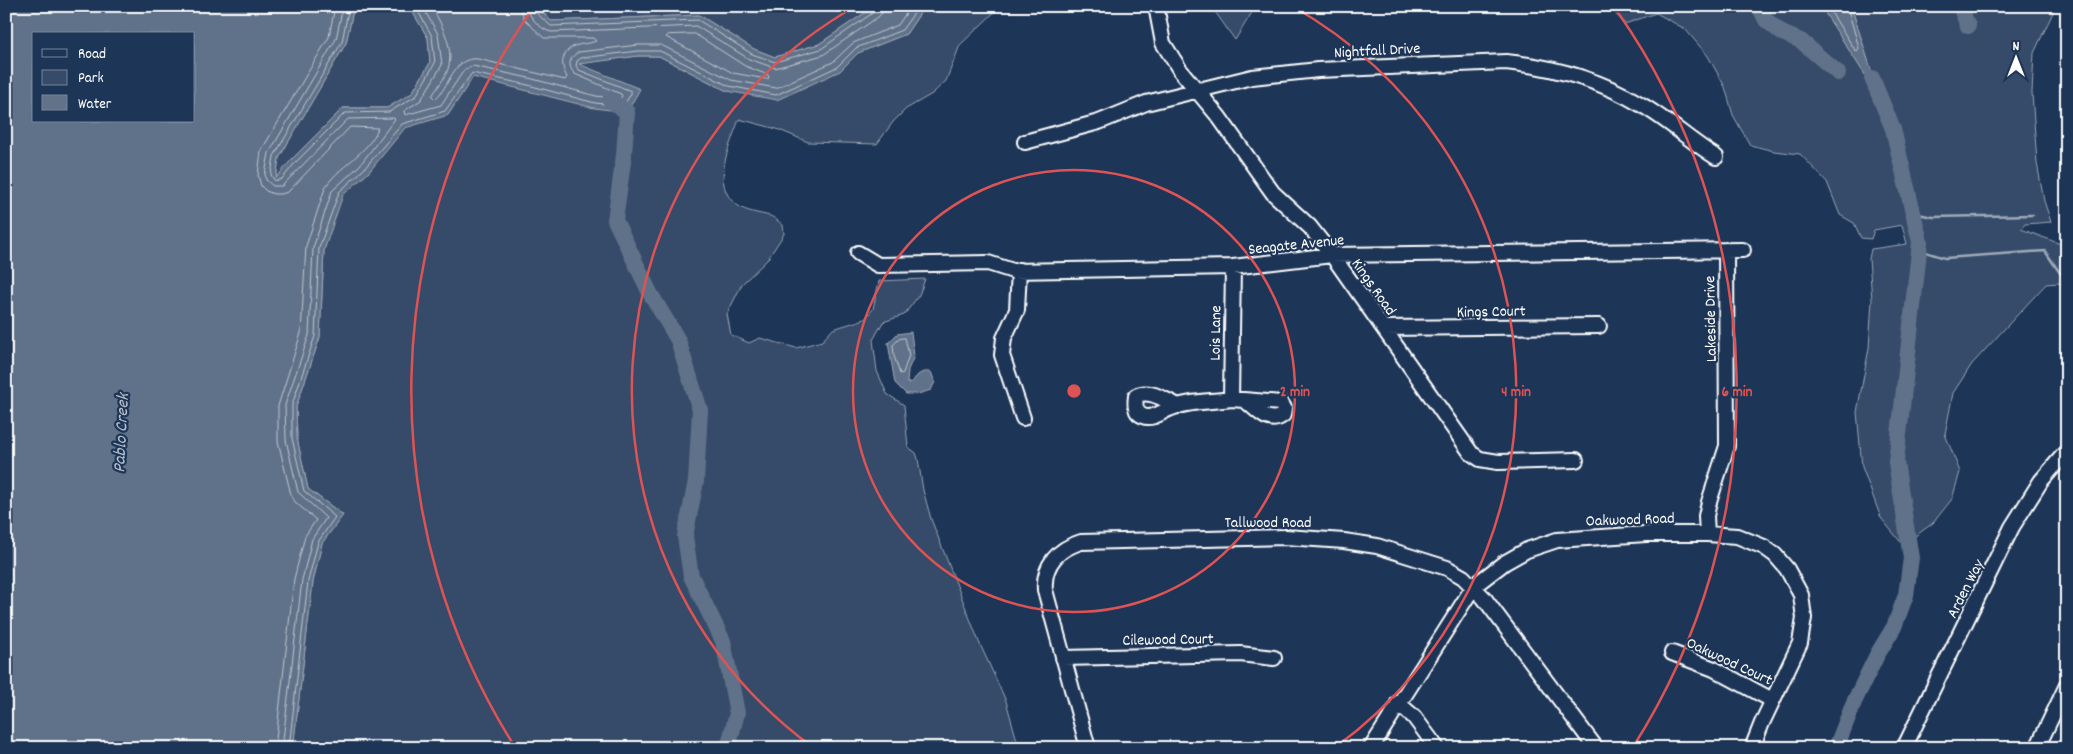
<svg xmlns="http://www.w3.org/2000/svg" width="2073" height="754" font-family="Dekko,sans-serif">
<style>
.green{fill:#364b69;stroke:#9aa5b4}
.water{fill:#617289;stroke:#a0aab8;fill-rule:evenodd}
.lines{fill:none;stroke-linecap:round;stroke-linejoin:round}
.shore{stroke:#c0c7d0;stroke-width:1}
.stream{stroke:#a0aab8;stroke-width:2.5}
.river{stroke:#617289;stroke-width:16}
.minor-casing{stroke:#fff;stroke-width:18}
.minor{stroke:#1d3557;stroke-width:14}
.ring{fill:none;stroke:#de5353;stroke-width:2.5}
.labels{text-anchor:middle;stroke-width:4.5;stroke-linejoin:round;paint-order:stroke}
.street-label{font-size:16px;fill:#fff;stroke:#1d3557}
.water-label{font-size:18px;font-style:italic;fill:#b8c0ca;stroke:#1d3557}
.centre{fill:#de5353;stroke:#1d3557;stroke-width:2.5}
.ring-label{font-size:15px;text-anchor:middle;font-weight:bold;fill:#de5353;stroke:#1d3557;stroke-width:4.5;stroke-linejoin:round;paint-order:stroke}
</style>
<rect width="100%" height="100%" fill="#1d3557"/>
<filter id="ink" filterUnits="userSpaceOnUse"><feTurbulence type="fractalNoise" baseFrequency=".02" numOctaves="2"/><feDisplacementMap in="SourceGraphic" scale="10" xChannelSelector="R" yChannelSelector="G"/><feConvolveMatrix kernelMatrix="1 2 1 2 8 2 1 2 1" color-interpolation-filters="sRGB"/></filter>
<g filter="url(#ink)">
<path class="green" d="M 354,6 L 409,6 L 428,38 L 430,63 L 412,93 L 387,108 L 343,108 L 276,179 L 279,158 L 346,43 Z
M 537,6 L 875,6 L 819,44 L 775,57 L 754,49 L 699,15 L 551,21 Z
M 925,6 L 1001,6 L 960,45 L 946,81 L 932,94 L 906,109 L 893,122 L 877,144 L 808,142 L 777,129 L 739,119 C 731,144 709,185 737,205 C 746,212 759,213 770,216 C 774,217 779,222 783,225 L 784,234 L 767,260 L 742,284 L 727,314 L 731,335 L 749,343 L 760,338 L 796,348 L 822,341 L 833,329 L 865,319 L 873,309 L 879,281 L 925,279 L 919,295 L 904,315 L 883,322 L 873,340 L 877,371 L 887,394 L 904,405 L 908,447 L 916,453 L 918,459 L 923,490 L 931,519 L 979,642 L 1006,701 L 1019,748 L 293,748 L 313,582 L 322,543 L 343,515 L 308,489 L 297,438 L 296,407 L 320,337 L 324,250 L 342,195 L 368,173 L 405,127 L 448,115 L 473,77 L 627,112 L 639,89 L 577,64 L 638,56 L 659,56 L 727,91 L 840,71 L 858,53 L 906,34 Z
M 1211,6 L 1241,6 L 1244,10 L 1249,10 L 1251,6 L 1256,6 L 1235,40 Z
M 1608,6 L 1821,6 L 1879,96 L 1851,6 L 2056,6 L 2034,53 L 2032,93 L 2037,163 L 2044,201 L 2051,222 L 2025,224 L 2021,229 L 2058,243 L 2067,250 L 2067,290 L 2059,283 L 2046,284 L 1972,364 L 1953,393 L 1945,434 L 1960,472 L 1952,499 L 1933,523 L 1903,545 L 1881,518 L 1862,467 L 1857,412 L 1869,348 L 1872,300 L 1869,259 L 1871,249 L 1907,244 L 1902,225 L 1874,230 L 1871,239 L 1861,238 L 1854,223 L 1840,215 L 1827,182 L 1800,154 L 1774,151 L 1750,145 L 1733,115 L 1725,87 L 1708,56 L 1685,29 L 1656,13 L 1625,24 Z"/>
<path class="water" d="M 6,6 L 354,6 L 346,43 L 279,158 L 276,178 L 292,159 L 343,108 L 387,108 L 412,93 L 430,63 L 428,38 L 409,6 L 537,6 L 551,21 L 699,15 L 754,49 L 775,57 L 819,44 L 875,6 L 925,6 L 906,34 L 858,53 L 840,71 L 777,100 L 727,91 L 659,56 L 638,56 L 579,64 L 640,89 L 627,112 L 594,108 L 473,77 L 448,115 L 405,128 L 368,173 L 343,195 L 324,250 L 320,337 L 296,407 L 297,438 L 308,489 L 343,515 L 322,543 L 313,582 L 293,748 L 6,748 ZM 34,34 L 194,34 L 194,121 L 34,121 Z
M 1821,6 L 1851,6 L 1880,98 L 1823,10 Z
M 911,332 L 914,356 L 908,370 L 907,383 L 912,382 C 918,374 921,371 931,372 L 935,382 L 931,390 L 918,394 L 906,394 L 895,383 L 888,343 L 897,334 Z"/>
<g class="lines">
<path class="shore" d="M 349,6 L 342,42 L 274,156 L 271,175 L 275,181 L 282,179 L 295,163 L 345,113 L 389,112 L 416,96 L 435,63 L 432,36 L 415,6
M 422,6 L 438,34 L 442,65 L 421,100 L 404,111 L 405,115 L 441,105 L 464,70 L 473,66 L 529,78 L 596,96 L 620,99 L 622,96 L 621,94 L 575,74 C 567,66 569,57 579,52 L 638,45 L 661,45 L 731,80 L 776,88 L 833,62 L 853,43 L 898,25 L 911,6
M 431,6 C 441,23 455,48 448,69 C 445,78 437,88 432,96 L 435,99 C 450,87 453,56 478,59 L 565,80 L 567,77 C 560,66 561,51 575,46 C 582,43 589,44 596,41 L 593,38 L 544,38 L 524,19 L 520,6
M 527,6 C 528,17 540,29 551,32 L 696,26 L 749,59 L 775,68 L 823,55 L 878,17 L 882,13 L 883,6
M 534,6 L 535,12 L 551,26 L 698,20 L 752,54 L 775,62 L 821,49 L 874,12 L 877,6
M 1827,6 L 1855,50 L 1857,51 L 1859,48 L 1847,6
M 695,34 L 745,66 L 768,75 L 769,78 L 766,79 L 733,73 L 666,37 L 668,35 Z
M 905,338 L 909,355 L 903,373 L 900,374 L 894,356 L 893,345 L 899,339 Z
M 275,748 L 294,579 L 305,536 L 316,520 L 295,502 L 291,495 L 278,441 L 278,406 L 301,333 L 306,246 L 325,188 C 336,168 370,152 378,128 L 350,127 L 288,192 L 281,194 L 274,194 L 266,191 L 261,186 L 258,175 L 261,151 L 329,37 L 335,6
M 282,748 L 302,580 L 312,539 L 326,518 L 298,492 L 286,440 L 285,405 L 309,335 L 313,248 L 332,191 L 360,165 L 395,119 L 393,118 L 348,119 L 282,186 L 273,186 L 266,180 L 265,174 L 269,153 L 336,39 L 343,6
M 289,748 L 308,581 L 318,542 L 335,517 L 304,491 L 292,438 L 292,405 L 315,336 L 319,248 L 339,192 L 364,169 L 402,124 L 445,111 L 472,73 L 528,85 L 595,103 L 623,106 L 631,94 L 631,91 L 579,70 L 576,66 L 577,61 L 581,58 L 638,51 L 660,51 L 729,86 L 776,95 L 837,67 L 856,48 L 902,30 L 919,6"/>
<path class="stream" d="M 1913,213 L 1933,217 L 2033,215
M 1919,250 L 1945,258 L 2045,251 L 2060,273 L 2067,273"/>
<path class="river" d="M 1759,6 L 1766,20 L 1782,33 L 1801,41 L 1838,73
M 1960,6 L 1968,26
M 610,100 L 627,112 L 624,155 L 615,220 L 650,293 L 678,340 L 700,410 L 696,481 L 685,536 L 691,576 L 723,641 L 737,713 L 728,748
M 1836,748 L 1854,702 L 1877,655 L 1894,627 L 1906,595 L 1911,558 L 1896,462 L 1920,242 L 1893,129 L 1872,78"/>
<defs>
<path id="minor" d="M 1156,6 L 1163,43 L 1180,70 L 1219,117 L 1273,193 L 1310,227 L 1332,255 L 1471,453 L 1480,459 L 1498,462 L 1576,460
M 1025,142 L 1099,122 L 1146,103 L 1252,77 L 1318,70 L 1506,62 C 1554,67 1598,79 1640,104 C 1667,119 1690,141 1716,157
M 858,253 L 878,265 L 988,263 L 1013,271 L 1233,267 L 1332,255 L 1743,250
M 1019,270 L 1017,310 L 1004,338 L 1002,355 L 1023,418
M 1384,328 L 1599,326
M 1231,399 L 1281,403 L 1284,408 L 1283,415 C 1269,426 1257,410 1246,401
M 1179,406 C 1166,401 1149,388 1136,396 C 1135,403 1134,413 1143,416 C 1152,420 1161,412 1169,409 C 1187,401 1212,402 1231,399 L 1233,267
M 1707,534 L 1706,516 L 1709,502 L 1727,446 L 1726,250
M 1672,653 L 1714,669 L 1772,700
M 1063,658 L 1240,654 L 1274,658
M 1398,703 L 1414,717 L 1437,748
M 1088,748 L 1045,590 C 1043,565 1058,549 1081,542 L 1286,537 L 1344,541 L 1377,546 L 1447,568 L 1463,577 L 1484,598 L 1596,748
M 1371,748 L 1474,586 L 1504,563 L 1527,550 L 1557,540 L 1646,534 L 1707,534 L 1737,536 L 1764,547 L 1775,555 L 1787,569 L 1801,595 L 1804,618 L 1800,643 L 1762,723 L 1752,748
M 1904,748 L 2012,527 L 2041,481 L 2067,451
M 2037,748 L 2067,685"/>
</defs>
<use href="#minor" class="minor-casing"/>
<use href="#minor" class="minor"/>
</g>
</g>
<g class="ring">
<circle cx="1074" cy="391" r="221"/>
<path d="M811 746A442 442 0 0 1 856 6M1292 6A442 442 0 0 1 1337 746"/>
<path d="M515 747A663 663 0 0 1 531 11M1617 11A663 663 0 0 1 1633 747"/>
</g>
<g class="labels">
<g class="street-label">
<text transform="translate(1377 49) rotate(-3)" y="6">Nightfall Drive</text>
<text transform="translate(1296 243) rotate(-6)" y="6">Seagate Avenue</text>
<text transform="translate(1375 286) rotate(55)" y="6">Kings Road</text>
<text transform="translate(1491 310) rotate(-1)" y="6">Kings Court</text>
<text transform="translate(1709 319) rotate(-91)" y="6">Lakeside Drive</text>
<text transform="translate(1214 333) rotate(-89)" y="6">Lois Lane</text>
<text transform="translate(1630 518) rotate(-2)" y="6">Oakwood Road</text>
<text x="1268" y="527">Tallwood Road</text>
<text transform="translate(1964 588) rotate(-63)" y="6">Arden Way</text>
<text transform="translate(1168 638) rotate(-1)" y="6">Cilewood Court</text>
<text transform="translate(1730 660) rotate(25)" y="6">Oakwood Court</text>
</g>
<g class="water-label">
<text transform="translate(120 433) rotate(-87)" y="6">Pablo Creek</text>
</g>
</g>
<circle cx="1074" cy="391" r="8" class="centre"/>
<g class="ring-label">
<text x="1295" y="396">2 min</text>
<text x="1516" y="396">4 min</text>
<text x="1737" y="396">6 min</text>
</g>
<rect width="2073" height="754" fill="none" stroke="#1d3557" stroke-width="25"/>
<rect x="12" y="12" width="2048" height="729" fill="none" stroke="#fff" stroke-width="2" filter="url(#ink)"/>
<rect x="32" y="32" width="162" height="90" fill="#1d3557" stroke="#77869a"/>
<rect x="42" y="49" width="25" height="8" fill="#1d3557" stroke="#77869a"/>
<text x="78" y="58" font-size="15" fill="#ffffff">Road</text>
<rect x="42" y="70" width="25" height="15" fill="#364b69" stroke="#77869a"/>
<text x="78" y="82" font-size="15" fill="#ffffff">Park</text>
<rect x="42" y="95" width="25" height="15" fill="#617289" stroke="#77869a"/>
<text x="78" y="108" font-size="15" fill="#ffffff">Water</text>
<g transform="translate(2016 58)" stroke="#1d3557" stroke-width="4" paint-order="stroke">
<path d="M0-4L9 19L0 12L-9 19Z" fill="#ffffff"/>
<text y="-8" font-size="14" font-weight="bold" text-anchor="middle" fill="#ffffff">N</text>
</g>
</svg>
